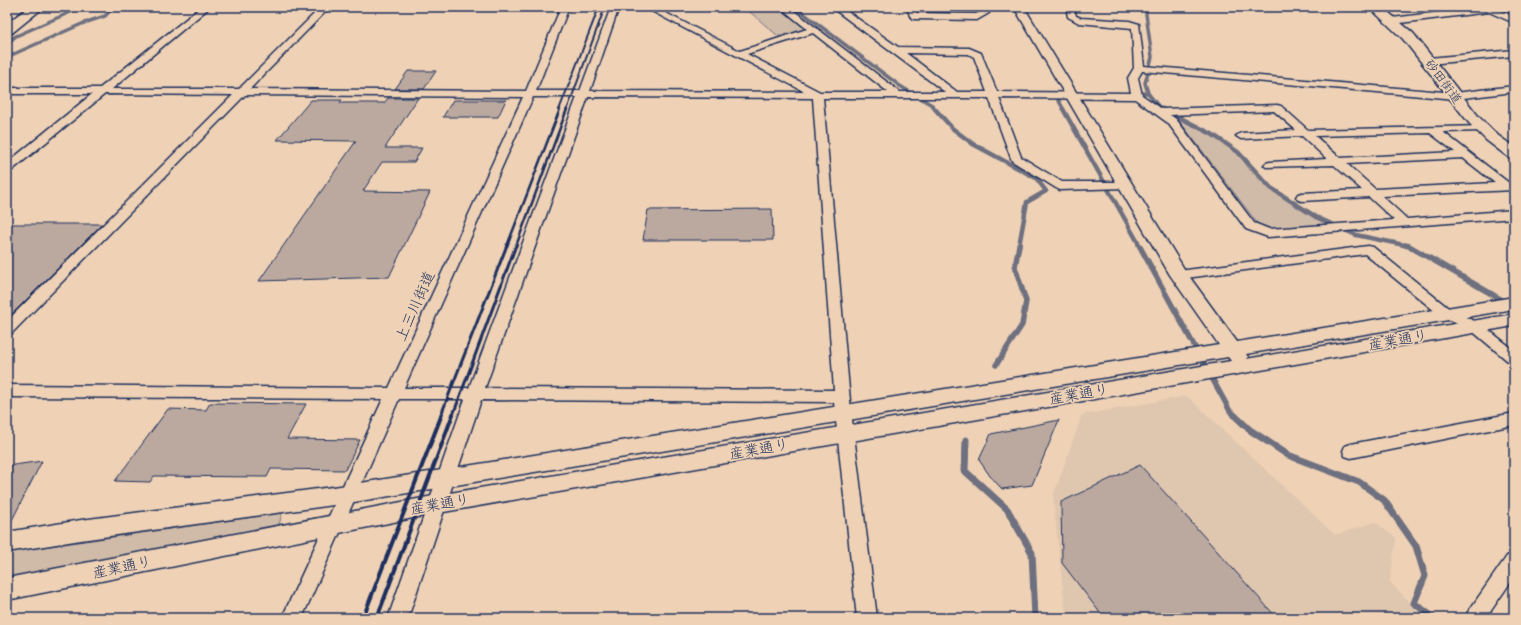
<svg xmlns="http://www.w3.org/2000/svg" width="1521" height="625" font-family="'Gochi Hand','Klee One',sans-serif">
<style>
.built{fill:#dfc6af}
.green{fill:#d0baa8;stroke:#767483}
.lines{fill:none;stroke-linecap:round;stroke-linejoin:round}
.stream-far3{stroke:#6e6f80;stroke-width:3.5}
.stream-far2{stroke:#6e6f80;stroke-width:4.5}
.stream-far1{stroke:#6e6f80;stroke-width:5.5}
.stream{stroke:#6e6f80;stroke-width:7}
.building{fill:#bba9a0;stroke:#1b2f5e}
.minor-casing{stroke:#1b2f5e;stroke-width:3}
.tertiary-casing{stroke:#1b2f5e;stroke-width:3}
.secondary-casing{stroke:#1b2f5e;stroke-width:3}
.primary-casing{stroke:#1b2f5e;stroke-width:3}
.minor{fill:#efd2b5;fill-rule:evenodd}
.tertiary{fill:#efd2b5;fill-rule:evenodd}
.secondary{fill:#efd2b5;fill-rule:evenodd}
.primary{fill:#efd2b5;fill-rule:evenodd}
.rail-far3{stroke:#1b2f5e;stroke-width:2}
.rail-far2{stroke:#1b2f5e;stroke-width:2.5}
.rail-far1{stroke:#1b2f5e;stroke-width:3}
.rail{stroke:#1b2f5e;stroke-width:4}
.labels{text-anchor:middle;stroke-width:3.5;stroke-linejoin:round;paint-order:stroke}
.far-street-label{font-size:13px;fill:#1b2f5e;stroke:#efd2b5}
.street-label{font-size:15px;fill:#1b2f5e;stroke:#efd2b5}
</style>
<rect width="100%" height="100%" fill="#efd2b5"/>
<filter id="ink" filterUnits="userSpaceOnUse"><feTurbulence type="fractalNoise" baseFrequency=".025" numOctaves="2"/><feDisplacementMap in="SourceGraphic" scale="8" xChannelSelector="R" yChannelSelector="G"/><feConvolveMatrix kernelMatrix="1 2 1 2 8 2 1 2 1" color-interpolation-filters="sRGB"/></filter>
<g filter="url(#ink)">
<path class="built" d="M 1187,396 L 1335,535 L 1375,522 L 1396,538 L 1390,582 L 1425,618 L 1066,618 L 1053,497 L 1082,415 Z"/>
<path class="green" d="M 744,7 L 780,7 L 807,28 L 805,31 L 787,37 L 778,36 Z
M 1178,119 L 1196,126 L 1238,153 L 1250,170 L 1269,188 L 1314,217 L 1331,226 L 1271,229 L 1258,224 Z
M 282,513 L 279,525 L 7,579 L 7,552 Z"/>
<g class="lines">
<path class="stream-far3" d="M 795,7 L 900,86 L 932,105 L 936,110
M 1145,7 L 1152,57 L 1145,83 L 1148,93 L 1159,107 L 1165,110
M 7,43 L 16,36 L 82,7
M 7,57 L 84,23 L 105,16 L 111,10 L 103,7
M 1134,93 L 1148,93
M 1057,94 L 1055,94 L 1064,110"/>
<path class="stream-far2" d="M 935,109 L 952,128 L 973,144 L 1036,178 L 1046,191 L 1027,202 L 1019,246
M 1063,109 L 1140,246
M 1163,109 L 1212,134 L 1238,152 L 1271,188 L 1316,217 L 1356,235 L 1409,246"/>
<path class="stream-far1" d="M 1139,245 L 1230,411 L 1234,415
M 1405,245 L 1409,246 L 1514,307
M 996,365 L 1022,325 L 1026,301 L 1015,267 L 1019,245"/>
<path class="stream" d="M 1233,414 L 1250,430 L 1288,455 L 1359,482 L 1384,500 L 1416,546 L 1425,576 L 1414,603 L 1434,618
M 966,440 L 965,471 L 1007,509 L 1032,553 L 1035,618"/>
</g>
<path class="building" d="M 408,71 L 436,71 L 424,89 L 395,89 Z
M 388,98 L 418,98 L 385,148 L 422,148 L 414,162 L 382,162 L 363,191 L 430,192 L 389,277 L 259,281 L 356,141 L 277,140 L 311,100 L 342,100 L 340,103 L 384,103 Z
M 453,100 L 506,100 L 498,117 L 443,117 Z
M 772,209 L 773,240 L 643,240 L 648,210 Z
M 7,224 L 102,224 L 7,319 Z
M 210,403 L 306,404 L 287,439 L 360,440 L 345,470 L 271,469 L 267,477 L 154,476 L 150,482 L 115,481 L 168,409 L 206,410 Z
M 1059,420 L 1032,485 L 1002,489 L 990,476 L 979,460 L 991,434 Z
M 42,461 L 7,530 L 7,466 Z
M 1140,465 L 1277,618 L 1104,618 L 1062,563 L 1061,502 Z"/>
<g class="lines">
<defs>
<path id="minor" d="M 201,7 L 210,7 L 112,89 L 239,89 L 321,7 L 330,7 L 250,89 L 526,91 L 561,7 L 569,7 L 536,91 L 580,91 L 611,7 L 619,7 L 590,91 L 805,92 L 644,7 L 654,7 L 740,51 L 807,29 L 780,7 L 789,7 L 900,92 L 945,92 L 831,7 L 841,7 L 898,47 L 969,48 L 981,53 L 997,92 L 1131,93 L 1128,78 L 1134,68 L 1132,28 L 1079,23 L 1068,17 L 1066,7 L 1074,7 L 1076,16 L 1081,18 L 1129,21 L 1139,24 L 1144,66 L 1455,93 L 1514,86 L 1514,92 L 1455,99 L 1142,71 L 1138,78 L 1142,95 L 1162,109 L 1277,105 L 1281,106 L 1308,130 L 1485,126 L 1486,128 L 1481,131 L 1443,132 L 1509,183 L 1514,182 L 1514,190 L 1382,196 L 1407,219 L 1514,210 L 1514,218 L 1268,237 L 1246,229 L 1168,123 L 1135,99 L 999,98 L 1021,157 L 1062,182 L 1126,182 L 1130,183 L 1132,185 L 1130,187 L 1126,188 L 1060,190 L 1056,188 L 1012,161 L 989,98 L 823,98 L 851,412 L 877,618 L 857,618 L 834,402 L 481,400 L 408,618 L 388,618 L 465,399 L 399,399 L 302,618 L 282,618 L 383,399 L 7,397 L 7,385 L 389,388 L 523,97 L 245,95 L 12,333 L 7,335 L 7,321 L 233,95 L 105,94 L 11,171 L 7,172 L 7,163 L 92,94 L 7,94 L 7,88 L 100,88 ZM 813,33 L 888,92 L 820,92 L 747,54 ZM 906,53 L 968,54 L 974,57 L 987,92 L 957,92 ZM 533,97 L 577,97 L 469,388 L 404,388 ZM 588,97 L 813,98 L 834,390 L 485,388 ZM 1274,111 L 1296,130 L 1241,133 L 1236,136 L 1241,139 L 1302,136 L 1327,159 L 1270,162 L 1266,163 L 1264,165 L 1266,167 L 1334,165 L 1362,190 L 1302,193 L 1298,194 L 1296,197 L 1298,200 L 1302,201 L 1369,197 L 1394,220 L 1269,229 L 1254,223 L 1176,119 L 1170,115 ZM 1430,133 L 1455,152 L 1340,158 L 1315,136 ZM 1463,158 L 1495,183 L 1375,189 L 1347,164 Z
M 907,7 L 915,7 L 917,13 L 976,14 L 980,12 L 979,7 L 987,7 L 989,13 L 977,20 L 914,19 L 910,16 Z
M 1482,7 L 1494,7 L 1514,17 L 1514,23 L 1489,12 L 1392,24 L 1388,21 L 1392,18 Z
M 1514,50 L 1514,56 L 1429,64 L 1424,61 L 1429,58 Z
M 1368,246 L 1373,247 L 1452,311 L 1481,324 L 1514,350 L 1514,363 L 1509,362 L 1471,330 L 1442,317 L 1365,254 L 1179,279 L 1174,278 L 1172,275 L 1174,272 L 1179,271 Z
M 1514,413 L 1514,425 L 1351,458 L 1345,456 L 1343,451 L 1345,446 L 1351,444 Z
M 1514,554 L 1514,577 L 1486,618 L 1465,618 L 1468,612 L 1507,556 Z"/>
<path id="tertiary" d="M 1014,7 L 1024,7 L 1186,272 L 1237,342 L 1514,297 L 1514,309 L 1246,354 L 1248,357 L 1246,359 L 1514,314 L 1514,326 L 438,513 L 7,600 L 7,578 L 438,495 L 1231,361 L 1228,357 L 348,503 L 81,540 L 7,552 L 7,532 L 81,520 L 348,485 L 1219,345 L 1170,275 Z"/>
<path id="secondary" d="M 1369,7 L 1382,7 L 1413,33 L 1479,117 L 1496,134 L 1514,147 L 1514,159 L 1508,157 L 1486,140 L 1469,123 L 1403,39 Z"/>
<path id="primary" d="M 29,7 L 44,7 L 12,33 L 7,34 L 7,23 Z"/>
</defs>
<use href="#minor" class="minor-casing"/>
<use href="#tertiary" class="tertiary-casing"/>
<use href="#secondary" class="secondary-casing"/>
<use href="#primary" class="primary-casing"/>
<use href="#minor" class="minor"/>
<use href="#tertiary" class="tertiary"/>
<use href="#secondary" class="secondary"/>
<use href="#primary" class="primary"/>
<path class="rail-far3" d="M 559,110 L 599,7
M 567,110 L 605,7"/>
<path class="rail-far2" d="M 507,246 L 560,109
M 516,246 L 567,109"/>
<path class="rail-far1" d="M 441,415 L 507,245
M 453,415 L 516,245"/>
<path class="rail" d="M 363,618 L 442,414
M 377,618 L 453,414"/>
</g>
</g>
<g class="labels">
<g class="far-street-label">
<text transform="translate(1444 81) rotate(53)" y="5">砂田街道</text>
</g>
<g class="street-label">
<text transform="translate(415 306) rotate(-66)" y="5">上三川街道</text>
<text transform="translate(1398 340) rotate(-10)" y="5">産業通り</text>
<text transform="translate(1079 394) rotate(-10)" y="5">産業通り</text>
<text transform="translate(759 449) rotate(-10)" y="5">産業通り</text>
<text transform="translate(440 504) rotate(-10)" y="5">産業通り</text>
<text transform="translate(122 567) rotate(-12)" y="5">産業通り</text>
</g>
</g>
<rect width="1521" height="625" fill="none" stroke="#efd2b5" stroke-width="24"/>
<rect x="12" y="12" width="1497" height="601" fill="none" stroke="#1b2f5e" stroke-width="1.5" filter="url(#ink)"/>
</svg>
